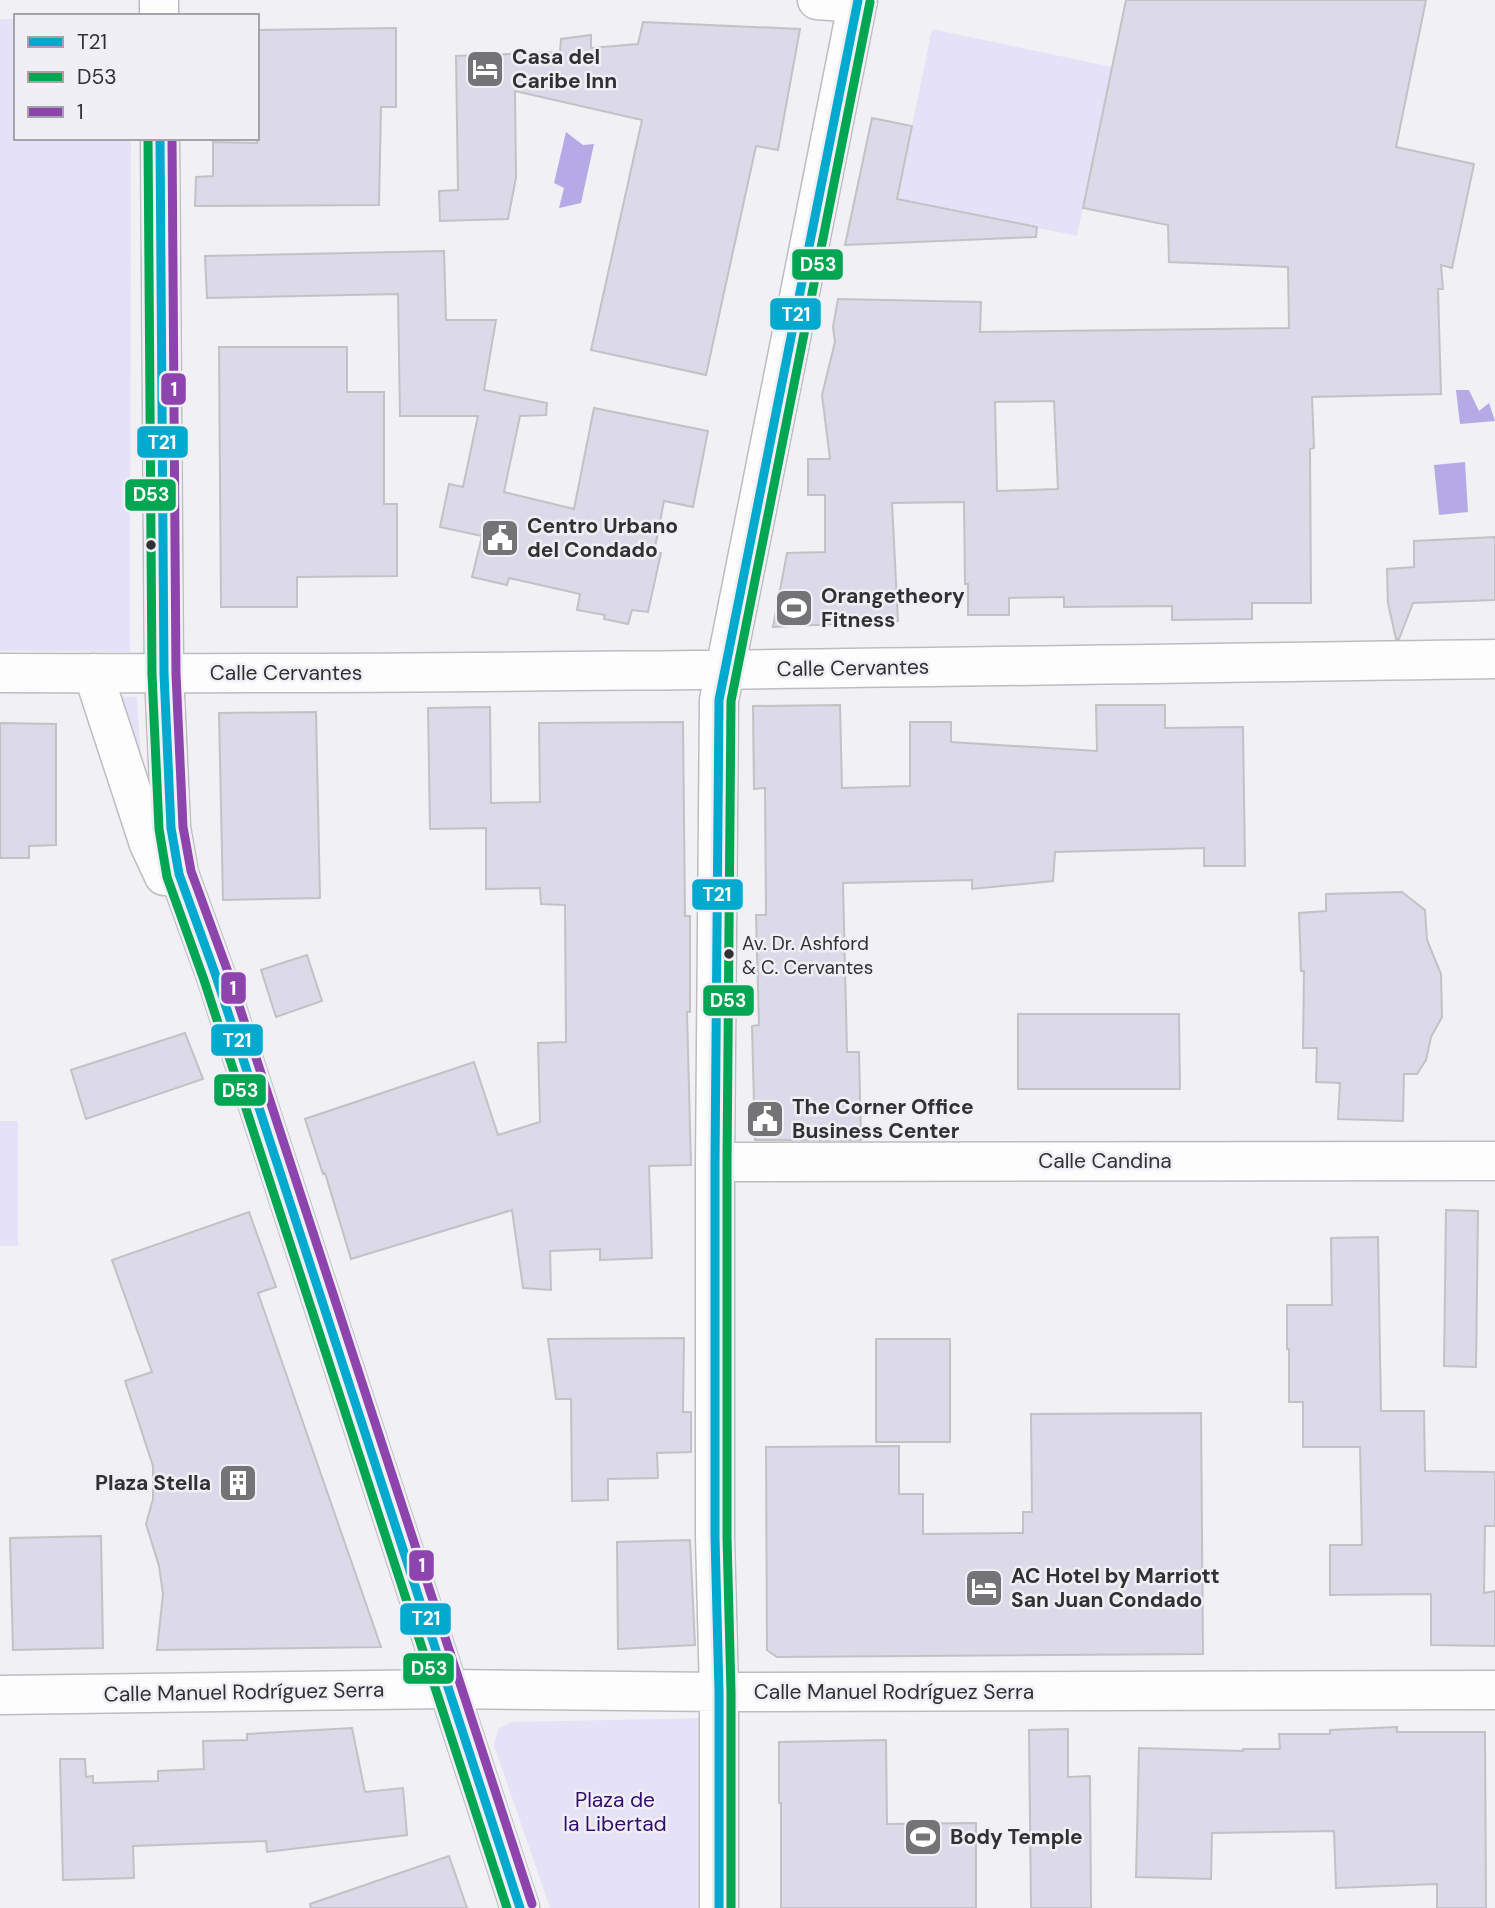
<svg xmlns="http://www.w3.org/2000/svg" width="1495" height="1908" font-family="'DM Sans',sans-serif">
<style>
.green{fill:#e5e2f7}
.water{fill:#b5aae5}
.building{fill:#dcd9e8;stroke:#c2c2c5;stroke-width:2;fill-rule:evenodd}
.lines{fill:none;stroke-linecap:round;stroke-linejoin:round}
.minor-casing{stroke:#bdbcbf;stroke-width:41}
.minor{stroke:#fdfdfd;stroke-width:38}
.bus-1-casing{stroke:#f0eff5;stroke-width:14}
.bus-2-casing{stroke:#f0eff5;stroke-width:14}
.bus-3-casing{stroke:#f0eff5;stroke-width:14}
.bus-1{stroke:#00a9ce;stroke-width:9}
.bus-2{stroke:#00a651;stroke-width:9}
.bus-3{stroke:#8e44ad;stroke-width:9}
.bus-dot{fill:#313133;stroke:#f0eff5;stroke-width:2.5}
.labels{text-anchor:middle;stroke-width:5;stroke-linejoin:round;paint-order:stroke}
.bus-label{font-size:19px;fill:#313133;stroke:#f0eff5;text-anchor:start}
.poi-label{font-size:21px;font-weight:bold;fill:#313133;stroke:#f0eff5;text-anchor:start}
.street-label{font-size:21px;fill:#313133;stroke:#f0eff5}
.park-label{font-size:21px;fill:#310b6e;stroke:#f0eff5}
.line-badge{stroke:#f0eff5;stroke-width:2.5}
.badge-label{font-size:19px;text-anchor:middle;font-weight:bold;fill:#fff}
</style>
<rect width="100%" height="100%" fill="#f1f0f4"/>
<path class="green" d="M 0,19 L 16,19 L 16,138 L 131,138 L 130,652 L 0,651 Z
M 932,29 L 1112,67 L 1077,236 L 897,199 Z
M 110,696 L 137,697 L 144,807 Z
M 0,1121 L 18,1121 L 18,1246 L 0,1246 Z
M 707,1718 L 707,1908 L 550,1908 L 494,1745 L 498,1729 L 511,1722 Z"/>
<path class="water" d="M 566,132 L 583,145 L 594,144 L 581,203 L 559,208 L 564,188 L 554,183 Z
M 1456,390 L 1469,390 L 1479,411 L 1489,403 L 1495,421 L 1460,424 Z
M 1465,462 L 1468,512 L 1439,515 L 1434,465 Z"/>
<path class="building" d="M 1126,0 L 1426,0 L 1396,147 L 1474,164 L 1452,268 L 1441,265 L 1443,289 L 1438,289 L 1441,394 L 1312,397 L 1314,448 L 1310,449 L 1311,603 L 1252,603 L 1252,619 L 1172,620 L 1172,606 L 1064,607 L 1064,597 L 1009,598 L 1009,615 L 968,615 L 968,584 L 965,584 L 964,502 L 892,503 L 898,621 L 773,627 L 787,553 L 825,552 L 825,495 L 808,495 L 808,459 L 830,459 L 822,395 L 835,342 L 833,327 L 838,299 L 981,302 L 980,332 L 1289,328 L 1288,267 L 1169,262 L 1168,225 L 1083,208 ZM 1054,401 L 1058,489 L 997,491 L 995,402 Z
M 643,22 L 800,29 L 778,150 L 756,146 L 706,375 L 591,350 L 642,120 L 515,91 L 516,178 L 508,219 L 440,221 L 439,191 L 458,190 L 456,56 L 560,52 L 561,39 L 591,35 L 591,48 L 638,44 Z
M 396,28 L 396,107 L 381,107 L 379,205 L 195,206 L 196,177 L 213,176 L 213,142 L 257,143 L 257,30 Z
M 872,118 L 912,126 L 897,199 L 1037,227 L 1036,237 L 845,245 Z
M 444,251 L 446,320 L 496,320 L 484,390 L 547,403 L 546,415 L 520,416 L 504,492 L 574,509 L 594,408 L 708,431 L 693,507 L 664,501 L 654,552 L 661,553 L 648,612 L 632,610 L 628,624 L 604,619 L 605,615 L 577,610 L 580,594 L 509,578 L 507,585 L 472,577 L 482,536 L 440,527 L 449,484 L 463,487 L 478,416 L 400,416 L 398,294 L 207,298 L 205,256 Z
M 219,347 L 347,347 L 347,392 L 384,392 L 384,504 L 397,504 L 397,576 L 297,577 L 297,607 L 221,607 Z
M 1495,537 L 1495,600 L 1413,603 L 1399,639 L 1396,639 L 1388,603 L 1387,569 L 1414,567 L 1414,541 Z
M 840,705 L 842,788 L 910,786 L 910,722 L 951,722 L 951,742 L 1097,751 L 1096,705 L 1165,705 L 1165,728 L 1243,727 L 1245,866 L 1204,866 L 1204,848 L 1055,852 L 1053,881 L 972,889 L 972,880 L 843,883 L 847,1052 L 859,1052 L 861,1140 L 755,1140 L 752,1026 L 759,1025 L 756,915 L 766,915 L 765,788 L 754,789 L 753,706 Z
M 490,707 L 491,803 L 540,802 L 539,723 L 683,722 L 685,916 L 690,916 L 690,1012 L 687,1012 L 691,1165 L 649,1166 L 652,1258 L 600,1260 L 600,1249 L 550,1251 L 551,1290 L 523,1288 L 512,1210 L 351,1259 L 325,1173 L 323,1174 L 305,1119 L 474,1062 L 498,1135 L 540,1122 L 538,1043 L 566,1042 L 565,905 L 541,904 L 540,888 L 486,889 L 486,828 L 430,829 L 428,708 Z
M 316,712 L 320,898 L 223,900 L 219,713 Z
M 0,723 L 56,724 L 56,845 L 29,846 L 29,858 L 0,858 Z
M 1402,892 L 1425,910 L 1427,940 L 1441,974 L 1442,1017 L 1431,1037 L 1426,1060 L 1417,1074 L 1404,1074 L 1403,1121 L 1338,1119 L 1340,1083 L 1316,1082 L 1317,1048 L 1303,1048 L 1304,971 L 1301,971 L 1299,913 L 1326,911 L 1326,894 Z
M 307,955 L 322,1001 L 276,1017 L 261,970 Z
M 1018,1014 L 1179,1014 L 1180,1089 L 1018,1089 Z
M 185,1033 L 203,1079 L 86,1119 L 71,1070 Z
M 1446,1210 L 1478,1211 L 1476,1367 L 1444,1366 Z
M 249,1212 L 276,1287 L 258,1293 L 381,1647 L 157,1650 L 163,1594 L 159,1566 L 146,1524 L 153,1499 L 153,1466 L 125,1381 L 152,1372 L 112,1260 Z
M 1378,1237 L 1381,1411 L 1424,1411 L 1425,1471 L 1495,1472 L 1495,1526 L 1485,1526 L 1484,1593 L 1495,1591 L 1495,1646 L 1431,1645 L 1431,1594 L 1330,1595 L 1330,1545 L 1362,1545 L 1360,1447 L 1303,1447 L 1303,1402 L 1289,1402 L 1289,1349 L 1287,1349 L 1287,1305 L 1332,1305 L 1331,1238 Z
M 684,1338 L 683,1412 L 691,1412 L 691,1452 L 657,1453 L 658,1478 L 608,1479 L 608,1500 L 572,1501 L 571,1399 L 556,1399 L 548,1339 Z
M 876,1339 L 950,1339 L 950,1442 L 876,1442 Z
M 1201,1413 L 1203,1654 L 777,1657 L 767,1650 L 766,1447 L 899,1446 L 899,1494 L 923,1494 L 923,1534 L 1023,1533 L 1023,1512 L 1032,1512 L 1031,1414 Z
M 101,1536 L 103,1648 L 13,1650 L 10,1538 Z
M 690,1540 L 695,1645 L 618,1649 L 617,1542 Z
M 1397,1727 L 1397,1732 L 1485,1732 L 1486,1908 L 1437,1908 L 1437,1884 L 1336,1888 L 1334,1831 L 1212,1833 L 1211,1879 L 1136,1877 L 1139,1748 L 1243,1751 L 1243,1749 L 1280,1749 L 1279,1734 L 1330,1734 L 1330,1730 Z
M 352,1728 L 365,1792 L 403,1788 L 407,1835 L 267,1852 L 266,1841 L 133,1846 L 134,1878 L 63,1880 L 60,1759 L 85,1759 L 86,1777 L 93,1776 L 93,1783 L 158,1781 L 158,1771 L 204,1769 L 203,1741 L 247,1740 L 247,1734 Z
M 1068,1729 L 1068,1777 L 1090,1776 L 1091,1908 L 1031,1908 L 1029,1730 Z
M 886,1740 L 887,1824 L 976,1823 L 976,1908 L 781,1908 L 781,1803 L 779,1803 L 779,1742 Z
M 449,1856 L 467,1908 L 311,1908 L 310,1904 Z"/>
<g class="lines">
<defs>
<path id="minor" d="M 159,0 L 159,16
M 817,0 L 857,3
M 160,138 L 164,674 L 171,828 L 179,874 L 216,976 L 520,1908
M 0,673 C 498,675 997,666 1495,659
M 93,673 L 149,844 L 164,876
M 715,1162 L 1495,1161
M 0,1695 L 448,1689 L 719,1692 L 1495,1690
M 719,1908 L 719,1692 L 715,1537 L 715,1162 L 719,700 L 858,0"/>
</defs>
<use href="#minor" class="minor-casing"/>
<use href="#minor" class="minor"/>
<defs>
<path id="bus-1" d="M 160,138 L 164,674 L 171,828 L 179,874 L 216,976 L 520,1908
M 719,1908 L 719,1692 L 715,1537 L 715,1162 L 719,700 L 858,0"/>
<path id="bus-2" d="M 148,138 L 152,674 L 159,829 L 167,877 L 204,980 L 507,1908
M 731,1908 L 731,1692 L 727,1537 L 727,1162 L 731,701 L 870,2"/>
<path id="bus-3" d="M 172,138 L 176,674 L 183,827 L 191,871 L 228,972 L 532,1904"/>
</defs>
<use href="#bus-1" class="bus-1-casing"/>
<use href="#bus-2" class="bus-2-casing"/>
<use href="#bus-3" class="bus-3-casing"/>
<use href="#bus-1" class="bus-1"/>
<use href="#bus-2" class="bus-2"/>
<use href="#bus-3" class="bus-3"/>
</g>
<defs>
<symbol id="hotel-square" viewBox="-11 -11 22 22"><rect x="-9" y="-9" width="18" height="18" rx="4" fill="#747477" stroke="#f0eff5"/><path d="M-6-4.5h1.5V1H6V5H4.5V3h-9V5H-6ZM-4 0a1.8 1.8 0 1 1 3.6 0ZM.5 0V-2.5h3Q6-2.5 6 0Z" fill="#fff"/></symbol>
<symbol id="civic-square" viewBox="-11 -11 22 22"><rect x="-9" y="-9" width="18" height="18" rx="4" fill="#747477" stroke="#f0eff5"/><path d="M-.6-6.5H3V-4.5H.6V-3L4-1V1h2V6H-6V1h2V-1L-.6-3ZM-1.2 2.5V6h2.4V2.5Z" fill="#fff"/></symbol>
<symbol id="stadium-square" viewBox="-11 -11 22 22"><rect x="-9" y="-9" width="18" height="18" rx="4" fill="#747477" stroke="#f0eff5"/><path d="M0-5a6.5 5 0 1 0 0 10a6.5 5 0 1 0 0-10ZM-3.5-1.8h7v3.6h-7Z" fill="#fff"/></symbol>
<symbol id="building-square" viewBox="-11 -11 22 22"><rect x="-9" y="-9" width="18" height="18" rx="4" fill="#747477" stroke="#f0eff5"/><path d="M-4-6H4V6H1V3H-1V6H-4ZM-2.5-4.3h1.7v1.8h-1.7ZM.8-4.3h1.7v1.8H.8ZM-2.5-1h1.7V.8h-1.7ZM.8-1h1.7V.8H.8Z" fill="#fff"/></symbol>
</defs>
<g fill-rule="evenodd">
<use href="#hotel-square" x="463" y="47" width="44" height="44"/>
<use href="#civic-square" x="478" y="516" width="44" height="44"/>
<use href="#stadium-square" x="772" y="586" width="44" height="44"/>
<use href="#civic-square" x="743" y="1097" width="44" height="44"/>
<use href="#building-square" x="216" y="1461" width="44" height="44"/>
<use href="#hotel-square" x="962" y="1566" width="44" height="44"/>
<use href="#stadium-square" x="901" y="1815" width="44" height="44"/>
</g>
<g class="bus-dot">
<circle cx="151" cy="545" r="6"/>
<circle cx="729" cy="954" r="6"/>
</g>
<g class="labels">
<g class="bus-label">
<text x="742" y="950">Av. Dr. Ashford<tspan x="742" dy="24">&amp; C. Cervantes</tspan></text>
</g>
<g class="poi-label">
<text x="512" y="64">Casa del<tspan x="512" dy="24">Caribe Inn</tspan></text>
<text x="527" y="533">Centro Urbano<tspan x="527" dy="24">del Condado</tspan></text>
<text x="821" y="603">Orangetheory<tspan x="821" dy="24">Fitness</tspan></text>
<text x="792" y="1114">The Corner Office<tspan x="792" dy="24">Business Center</tspan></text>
<text x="211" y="1490" text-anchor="end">Plaza Stella</text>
<text x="1011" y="1583">AC Hotel by Marriott<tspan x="1011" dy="24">San Juan Condado</tspan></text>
<text x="950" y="1844">Body Temple</text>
</g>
<g class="street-label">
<text transform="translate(853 668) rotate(-1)" y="7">Calle Cervantes</text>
<text x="286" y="680">Calle Cervantes</text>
<text x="1105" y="1168">Calle Candina</text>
<text transform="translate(244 1692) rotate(-1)" y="7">Calle Manuel Rodríguez Serra</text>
<text x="894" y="1699">Calle Manuel Rodríguez Serra</text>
</g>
<g class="park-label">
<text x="615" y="1807">Plaza de<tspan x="615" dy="24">la Libertad</tspan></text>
</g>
</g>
<g class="line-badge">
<rect x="791" y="248" width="53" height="33" rx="7" fill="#00a651"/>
<rect x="769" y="297" width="53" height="34" rx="7" fill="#00a9ce"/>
<rect x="160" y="372" width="27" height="34" rx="7" fill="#8e44ad"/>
<rect x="136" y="425" width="53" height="34" rx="7" fill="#00a9ce"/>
<rect x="124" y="478" width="53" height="34" rx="7" fill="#00a651"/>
<rect x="691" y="878" width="53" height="33" rx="7" fill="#00a9ce"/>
<rect x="220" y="971" width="27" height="34" rx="7" fill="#8e44ad"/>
<rect x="702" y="984" width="53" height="33" rx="7" fill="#00a651"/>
<rect x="210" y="1023" width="54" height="34" rx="7" fill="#00a9ce"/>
<rect x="213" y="1073" width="54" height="34" rx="7" fill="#00a651"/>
<rect x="408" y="1549" width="27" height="33" rx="7" fill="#8e44ad"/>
<rect x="399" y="1602" width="53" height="34" rx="7" fill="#00a9ce"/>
<rect x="402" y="1652" width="53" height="33" rx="7" fill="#00a651"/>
</g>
<g class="badge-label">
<text x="818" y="271">D53</text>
<text x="796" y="321">T21</text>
<text x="174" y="396">1</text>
<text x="162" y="449">T21</text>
<text x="151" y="501">D53</text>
<text x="717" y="901">T21</text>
<text x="233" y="995">1</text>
<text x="728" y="1007">D53</text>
<text x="237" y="1047">T21</text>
<text x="240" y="1097">D53</text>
<text x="422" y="1572">1</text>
<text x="426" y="1625">T21</text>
<text x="429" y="1675">D53</text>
</g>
<rect x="14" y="14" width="245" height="126" fill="#f0eff5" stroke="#a4a3a7" stroke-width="2"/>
<rect x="28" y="37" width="35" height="10" fill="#00a9ce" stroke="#a4a3a7" stroke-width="2"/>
<text x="77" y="49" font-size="21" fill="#313133">T21</text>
<rect x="28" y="72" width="35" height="10" fill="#00a651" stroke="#a4a3a7" stroke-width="2"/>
<text x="77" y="84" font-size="21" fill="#313133">D53</text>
<rect x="28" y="107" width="35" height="10" fill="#8e44ad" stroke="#a4a3a7" stroke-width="2"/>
<text x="77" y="119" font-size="21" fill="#313133">1</text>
</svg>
